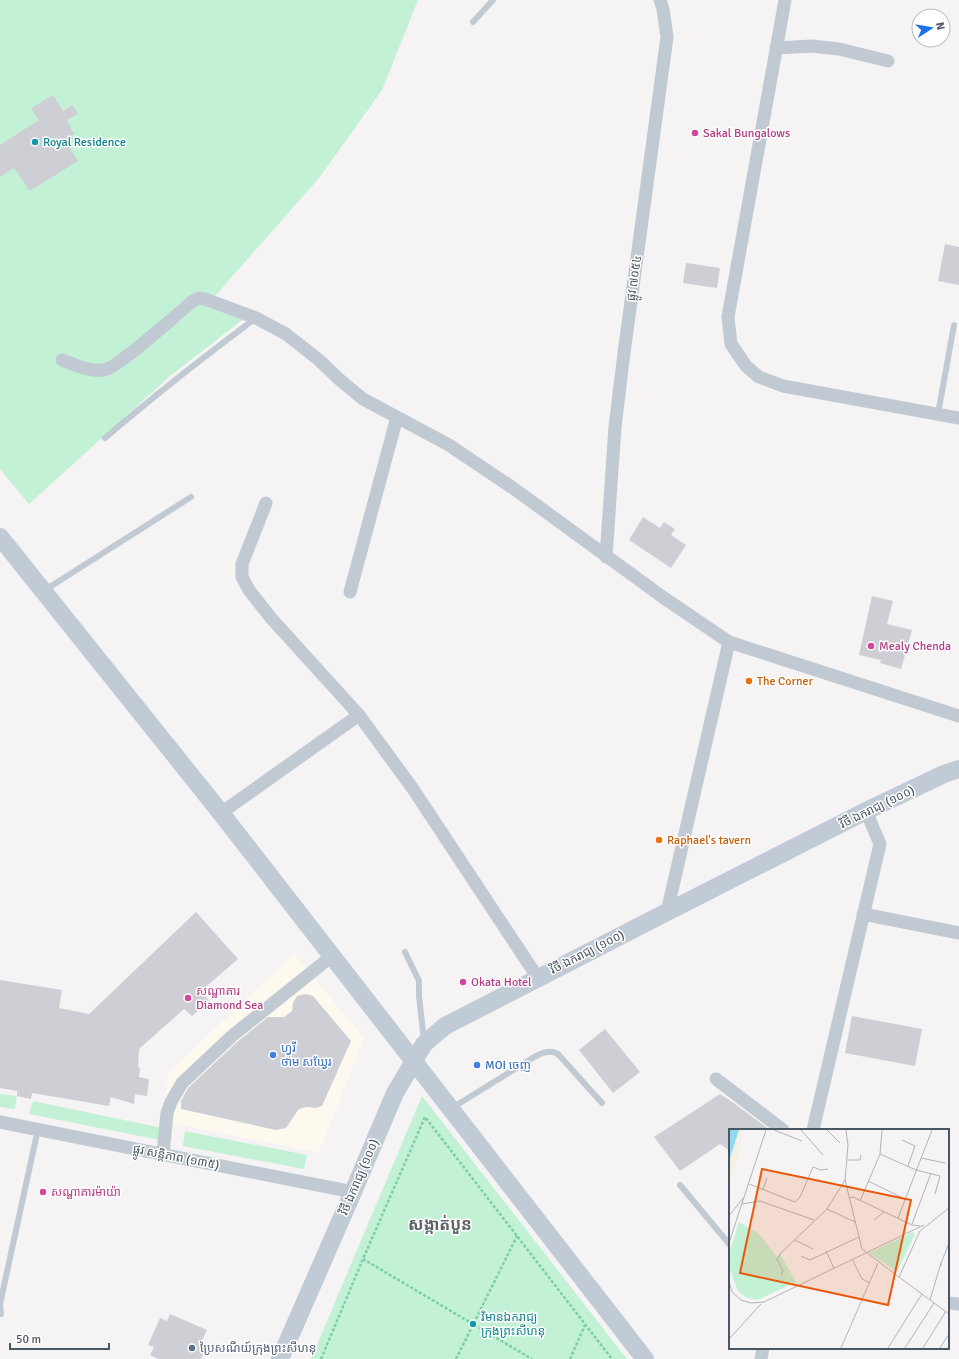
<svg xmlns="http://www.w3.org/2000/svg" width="959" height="1359" font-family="Signika,'Noto Sans Khmer',sans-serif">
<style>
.commercial{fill:#fdf9ef}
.green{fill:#c3f1d5}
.building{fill:#cdcfd5}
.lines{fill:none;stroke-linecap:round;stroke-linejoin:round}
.path{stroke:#7ad0a6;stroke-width:2.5;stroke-dasharray:3 2;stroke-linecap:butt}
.lane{stroke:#c1cad2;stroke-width:6}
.street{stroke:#c1cad2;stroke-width:13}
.secondary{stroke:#c1cbd6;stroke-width:18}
.hotel-dot{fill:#d1479c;stroke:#fff;stroke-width:1.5}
.culture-dot{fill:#0f9aa8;stroke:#fff;stroke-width:1.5}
.food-dot{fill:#e8710a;stroke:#fff;stroke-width:1.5}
.shop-dot{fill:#3f7fe0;stroke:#fff;stroke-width:1.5}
.service-dot{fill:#5c6f8a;stroke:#fff;stroke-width:1.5}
.labels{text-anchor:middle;stroke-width:3;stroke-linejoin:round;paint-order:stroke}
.hotel-label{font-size:12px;fill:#b23c85;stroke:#fff;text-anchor:start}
.culture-label{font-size:12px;fill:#0d838f;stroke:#fff;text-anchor:start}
.street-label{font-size:12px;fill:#4a5661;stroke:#fff}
.food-label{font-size:12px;fill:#c56008;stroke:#fff;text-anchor:start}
.shop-label{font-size:12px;fill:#366cbe;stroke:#fff;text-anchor:start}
.service-label{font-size:12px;fill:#4e5e75;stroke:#fff;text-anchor:start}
.district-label{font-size:16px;font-weight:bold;fill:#5f6368;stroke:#fff}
.inset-road{fill:none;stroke:#b1b4b9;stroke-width:1}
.view{fill:#e8590c;fill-opacity:0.15;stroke:#e8590c;stroke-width:2}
.inset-edge{fill:none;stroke:#4a5661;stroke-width:2}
</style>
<rect width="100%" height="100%" fill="#f5f3f3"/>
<path class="commercial" d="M 294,954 L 364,1038 L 319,1153 L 162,1121 L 169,1072 Z"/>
<path class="green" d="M 0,0 L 418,0 L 382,90 L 319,178 L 215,296 L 250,314 L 170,376 L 29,504 L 0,469 Z
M 0,1094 L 17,1096 L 15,1109 L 0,1107 Z
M 422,1096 L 627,1359 L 311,1359 Z
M 33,1101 L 162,1128 L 160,1140 L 29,1114 Z
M 185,1131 L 307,1155 L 304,1169 L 183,1146 Z"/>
<path class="building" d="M 53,95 L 63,111 L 73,105 L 78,114 L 67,120 L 74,134 L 65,140 L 78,161 L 30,191 L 14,168 L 0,177 L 0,145 L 39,120 L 31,108 Z
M 945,244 L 959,247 L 959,285 L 938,281 Z
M 686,263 L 720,268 L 717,288 L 683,283 Z
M 643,517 L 660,528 L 664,522 L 675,529 L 671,535 L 686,545 L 671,568 L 629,540 Z
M 872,596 L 893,601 L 887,624 L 912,630 L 901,669 L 880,663 L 881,660 L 859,655 Z
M 196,912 L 238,959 L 201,991 L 209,1001 L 192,1016 L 184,1009 L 139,1049 L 138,1066 L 140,1069 L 139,1077 L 149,1079 L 147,1096 L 135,1094 L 134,1104 L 111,1097 L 109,1106 L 32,1093 L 31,1099 L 17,1096 L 17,1091 L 0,1088 L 0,980 L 62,990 L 59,1008 L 89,1014 Z
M 306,994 L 313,996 L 351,1041 L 322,1106 L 315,1108 L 307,1107 L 302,1108 L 298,1110 L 286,1128 L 276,1130 L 181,1109 L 181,1101 L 188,1088 L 237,1042 L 268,1017 L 284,1017 L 292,1011 L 293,1003 L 297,996 Z
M 852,1016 L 922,1029 L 915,1066 L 845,1053 Z
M 605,1029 L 640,1072 L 613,1093 L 579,1050 Z
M 720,1094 L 735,1104 L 770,1130 L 730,1130 L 730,1151 L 720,1144 L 680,1171 L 654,1137 Z
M 170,1314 L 207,1330 L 200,1345 L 206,1348 L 201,1359 L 158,1359 L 150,1355 L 154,1347 L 148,1345 L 160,1318 L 167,1321 Z"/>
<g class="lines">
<path class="path" d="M 363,1259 L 532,1359
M 321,1359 L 363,1259 L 425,1117 L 612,1359
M 456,1359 L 517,1236
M 570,1359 L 585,1325"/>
<path class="lane" d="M 473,22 L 493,0
M 938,414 L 954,325
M 105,438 C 154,396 205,356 256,318
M 45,590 L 191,497
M 405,952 L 419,981 L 419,996 L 424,1041
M 452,1108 L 536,1056 C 544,1052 550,1050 558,1054 L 602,1103
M 680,1185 L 730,1245
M 1,1314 L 0,1304 L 38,1129"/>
<path class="street" d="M 785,0 L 728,317 L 731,344 L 746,366 L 759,377 L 783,386 L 959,418
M 776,48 L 812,46 L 839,49 L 888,61
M 62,360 C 75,365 90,372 104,370 C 118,368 178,313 193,301 L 199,298 L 205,299 L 256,318 L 286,334 L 319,360 L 340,380 L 363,399 L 449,445 L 513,488 L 664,598 L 729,642 L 959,716
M 266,503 L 242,564 L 242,577 L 249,590 L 271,618 L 359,715 L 413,789 L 538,978
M 606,557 L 615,427 L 624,353 L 667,37 L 663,9 L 660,0
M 350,592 L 397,417
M 221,813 L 359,715
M 667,912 L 729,642
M 863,914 L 959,933
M 716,1079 L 783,1130
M 0,1122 L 353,1192
M 813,1130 L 880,844 L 866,811
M 163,1154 L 167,1113 L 171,1102 L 182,1083 L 232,1036 L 332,956
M 948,1303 L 959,1304
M 761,1359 L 763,1348"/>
<path class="secondary" d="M 0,537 L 221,813 L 645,1359
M 280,1359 L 353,1192 L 395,1093 L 424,1044 L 445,1026 L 667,912 L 866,811 L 944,774 L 959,769"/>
</g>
<g class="hotel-dot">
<circle cx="695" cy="133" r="4"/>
<circle cx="871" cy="646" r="4"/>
<circle cx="463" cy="982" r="4"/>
<circle cx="188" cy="998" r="4"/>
<circle cx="43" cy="1192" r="4"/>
</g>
<g class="culture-dot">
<circle cx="35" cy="142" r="4"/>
<circle cx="473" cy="1324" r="4"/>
</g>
<g class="food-dot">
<circle cx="749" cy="681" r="4"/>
<circle cx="659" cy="840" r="4"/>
</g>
<g class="shop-dot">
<circle cx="273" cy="1055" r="4"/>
<circle cx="477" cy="1065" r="4"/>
</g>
<circle class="service-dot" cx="192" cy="1348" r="4"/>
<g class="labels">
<g class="hotel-label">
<text x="703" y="137">Sakal Bungalows</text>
<text x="879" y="650">Mealy Chenda</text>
<text x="471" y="986">Okata Hotel</text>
<text x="196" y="995">សណ្ឋាគារ<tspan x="196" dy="14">Diamond Sea</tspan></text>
<text x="51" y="1196">សណ្ឋាគារម៉ាយ៉ា</text>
</g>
<g class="culture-label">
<text x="43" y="146">Royal Residence</text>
<text x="481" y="1321">វិមានឯករាជ្យ<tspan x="481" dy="14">ក្រុងព្រះសីហនុ</tspan></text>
</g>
<g class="street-label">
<text transform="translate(634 278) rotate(-82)" y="4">ផ្លូវ ៧០៥៤</text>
<text transform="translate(877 807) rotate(-26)" y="4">វិថី ឯករាជ្យ (១០០)</text>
<text transform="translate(587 952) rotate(-27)" y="4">វិថី ឯករាជ្យ (១០០)</text>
<text transform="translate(176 1157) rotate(11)" y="4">ផ្លូវ សន្តិភាព (១៣៥)</text>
<text transform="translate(359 1177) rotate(-67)" y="4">វិថី ឯករាជ្យ (១០០)</text>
</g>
<g class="food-label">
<text x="757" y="685">The Corner</text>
<text x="667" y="844">Raphael's tavern</text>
</g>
<g class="shop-label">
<text x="281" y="1052">ហ្វូរី<tspan x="281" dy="14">ថាម សឃ្វែរ</tspan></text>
<text x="485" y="1069">MOI ចេញ</text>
</g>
<g class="service-label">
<text x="200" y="1352">ប្រៃសណីយ៍ក្រុងព្រះសីហនុ</text>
</g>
<g class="district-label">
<text x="440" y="1230">សង្កាត់បួន</text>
</g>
</g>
<g transform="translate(729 1129)">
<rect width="220" height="220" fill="#f5f3f3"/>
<path d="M 10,93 L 30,105 L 48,128 L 51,125 L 67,153 L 28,171 L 18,169 L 9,162 L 0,138 L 0,125 ZM 184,103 L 186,105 L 168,143 L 140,124 Z" fill="#c3f1d5"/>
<path d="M 10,1 L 15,1 L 10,17 L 11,22 L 0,55 L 0,32 Z" fill="#f5f0e5"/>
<path d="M 0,1 L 10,1 L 0,32 Z" fill="#90daee"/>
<path class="inset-road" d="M 45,1 L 73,12M 72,1 L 94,26M 98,1 L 111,14M 117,1 L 119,16 L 116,51 L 133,120 L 170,148M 173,11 L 186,17 L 179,37M 151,25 L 187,41 L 211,47 L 206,65M 192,29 L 216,34M 118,31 L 131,31 L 132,26M 139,52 L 176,70M 20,55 L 66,73 L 71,68 L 84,38 L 92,41 L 99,40M 34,61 L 38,49M 120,69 L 124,68 L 183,96 L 191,97M 131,72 L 151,25 L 153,1M 13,75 L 31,72 L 85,91M 220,79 L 191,102 L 170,148 L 220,185M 98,80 L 126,93M 0,87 L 14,69M 169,89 L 203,1M 145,91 L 155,83M 183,95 L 202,44M 66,111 L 84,120M 0,114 L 37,1M 97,122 L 105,139M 72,127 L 81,131 L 130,108M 123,130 L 133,150 L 141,154M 212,134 L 220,114M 52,146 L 54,142 L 48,130 L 52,124 L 98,80 L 116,51M 0,152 L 3,163 L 12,171 L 22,174 L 35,173 L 195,96M 201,171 L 212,134 L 212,137M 0,210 L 32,175M 112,219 L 149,134M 159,219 L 193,165M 176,219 L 205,174M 194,219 L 217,182M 211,219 L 220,205"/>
<path class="view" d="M 33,40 L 182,71 L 159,176 L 11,144 Z"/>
<rect width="220" height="220" class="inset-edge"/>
</g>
<g transform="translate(931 28) rotate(78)"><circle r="19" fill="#ffffff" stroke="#b7bbc0"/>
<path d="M0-3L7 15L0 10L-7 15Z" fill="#1a73e8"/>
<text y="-6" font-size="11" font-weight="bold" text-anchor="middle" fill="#4a5661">N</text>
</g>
<path d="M10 1343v6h99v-6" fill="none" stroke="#4a5661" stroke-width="2"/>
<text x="16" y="1343" font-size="12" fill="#4a5661" stroke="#ffffff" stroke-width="3" paint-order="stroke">50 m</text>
</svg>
